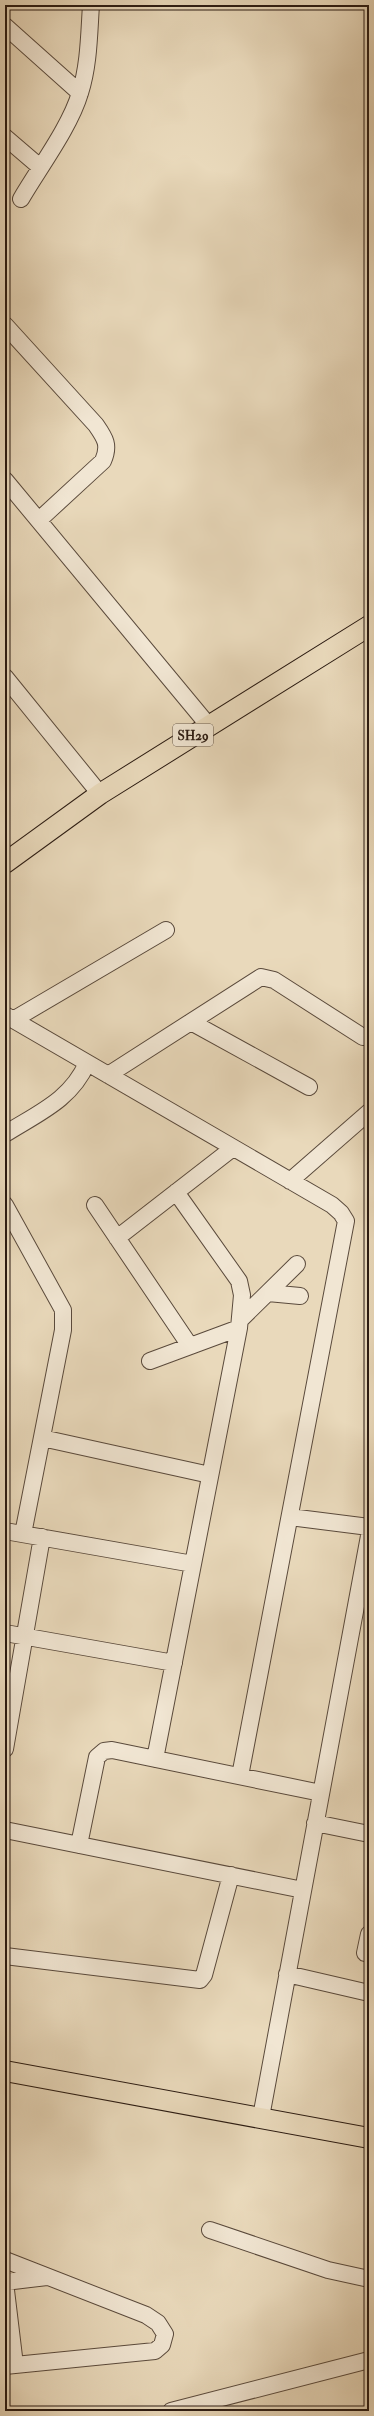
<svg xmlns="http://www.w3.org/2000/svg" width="374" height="2416" font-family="'IM FELL Double Pica',serif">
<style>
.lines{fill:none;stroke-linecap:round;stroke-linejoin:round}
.minor-casing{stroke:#5a4a3c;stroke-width:18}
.major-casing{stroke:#2b1b12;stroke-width:22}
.minor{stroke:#f1e6d3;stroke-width:16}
.major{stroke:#e9d9bb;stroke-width:20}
.labels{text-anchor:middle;stroke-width:3;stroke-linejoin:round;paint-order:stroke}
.shield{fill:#f1e6d3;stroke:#66584c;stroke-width:1}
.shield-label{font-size:13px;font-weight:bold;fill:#2b1b12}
</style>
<rect width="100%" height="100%" fill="#e9d9bb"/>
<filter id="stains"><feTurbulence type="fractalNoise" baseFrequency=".005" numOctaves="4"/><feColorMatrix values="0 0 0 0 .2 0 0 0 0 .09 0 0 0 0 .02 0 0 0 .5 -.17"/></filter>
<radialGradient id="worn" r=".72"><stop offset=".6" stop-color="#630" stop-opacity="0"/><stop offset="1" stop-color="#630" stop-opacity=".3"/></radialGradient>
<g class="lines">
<defs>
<path id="minor" d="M 5,26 L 80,93
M 5,137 L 40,167
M 21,199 C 39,168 70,127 80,93 C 89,65 89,34 91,5
M 5,325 L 96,425 C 105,438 110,445 103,461 L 39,520
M 5,480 L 209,726
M 5,677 L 100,794
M 5,1015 L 332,1205 L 341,1213 L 346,1221 L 240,1776
M 13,1020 L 166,930
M 191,1022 L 309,1087
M 108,1075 L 261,977 L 274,980 L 363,1037
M 5,1134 C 38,1113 71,1100 87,1063
M 290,1181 L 369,1112
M 5,1205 L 63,1310 L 63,1330 L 23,1534
M 95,1205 L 190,1346
M 117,1238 L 233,1148
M 268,1293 L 300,1296
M 240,1320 L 297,1264
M 150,1361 L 239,1328
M 42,1438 L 210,1475
M 290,1517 L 369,1527
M 5,1531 L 193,1564
M 5,1633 L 174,1663
M 5,1749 L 42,1537
M 155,1759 L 239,1328 L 242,1295 L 239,1281 L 176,1192
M 315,1823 L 369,1834
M 5,1830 L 303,1890
M 79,1845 L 97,1757 L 104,1751 L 112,1750 L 321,1793
M 365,1953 L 369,1934
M 5,1956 L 200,1980 L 204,1975 L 231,1875
M 287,1974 L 369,1993
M 261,2117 L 369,1536
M 210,2230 L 328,2270 L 369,2279
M 5,2260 L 146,2315 L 158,2323 L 165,2334 L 162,2345 L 155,2351 L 5,2366
M 5,2282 L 15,2365
M 5,2282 L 47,2277
M 171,2411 L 369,2360"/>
<path id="major" d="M 5,863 L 100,794 L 369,626
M 5,2071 L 369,2138"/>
</defs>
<use href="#minor" class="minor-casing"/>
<use href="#major" class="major-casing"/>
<use href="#minor" class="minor"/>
<use href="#major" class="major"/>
</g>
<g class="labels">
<rect class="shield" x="173" y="724" width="40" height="22" rx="3"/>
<g class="shield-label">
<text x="193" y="740">SH29</text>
</g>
</g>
<rect width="374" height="2416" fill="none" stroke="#e9d9bb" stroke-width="20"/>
<rect x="6" y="6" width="362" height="2404" fill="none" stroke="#2b1b12" stroke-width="2"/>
<rect x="10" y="10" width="354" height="2396" fill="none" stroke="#2b1b12"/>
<rect width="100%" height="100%" filter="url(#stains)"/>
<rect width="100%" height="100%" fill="url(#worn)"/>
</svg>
